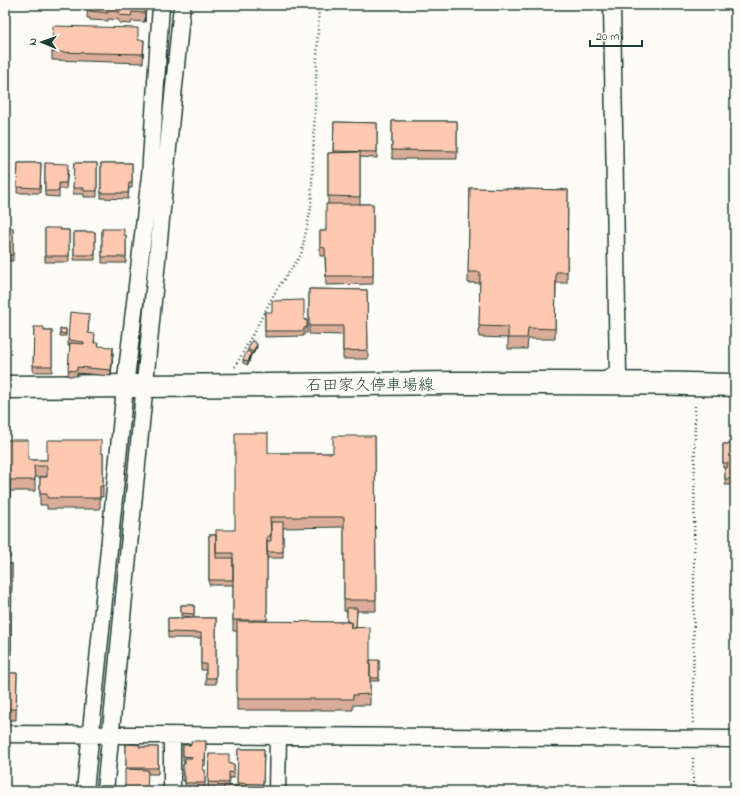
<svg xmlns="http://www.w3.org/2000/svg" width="740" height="796" font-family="'Indie Flower','Klee One',sans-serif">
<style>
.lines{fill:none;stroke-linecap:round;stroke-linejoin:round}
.street-casing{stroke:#1f3d34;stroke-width:19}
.secondary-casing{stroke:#1f3d34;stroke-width:25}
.path{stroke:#1f3d34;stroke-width:2.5;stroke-dasharray:1 3;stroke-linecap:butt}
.street{stroke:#fdfcf7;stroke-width:16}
.secondary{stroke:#fdfcf7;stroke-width:22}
.wall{fill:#dbac98;stroke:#1f3d34;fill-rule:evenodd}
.shaded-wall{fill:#b28c7c;stroke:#1f3d34}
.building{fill:#ffc8b1;stroke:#1f3d34}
.labels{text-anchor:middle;stroke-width:3.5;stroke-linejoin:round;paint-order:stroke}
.street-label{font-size:16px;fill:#1f3d34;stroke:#fdfcf7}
</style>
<rect width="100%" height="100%" fill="#fdfcf7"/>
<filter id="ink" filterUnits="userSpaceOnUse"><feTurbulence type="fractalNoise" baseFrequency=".025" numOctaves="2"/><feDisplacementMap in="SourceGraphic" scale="8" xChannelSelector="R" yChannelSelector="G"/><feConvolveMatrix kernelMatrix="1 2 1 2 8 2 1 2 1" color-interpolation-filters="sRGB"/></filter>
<g filter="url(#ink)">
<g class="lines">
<defs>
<path id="street" d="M 601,382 L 618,374 L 612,5
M 5,734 L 735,739
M 85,791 L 125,387 L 150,176 L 161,5
M 105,791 L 182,5
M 172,791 L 172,736
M 277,791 L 278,736"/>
<path id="secondary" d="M 5,387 C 155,387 306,384 456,383 C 549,383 642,382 735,385"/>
</defs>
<use href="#street" class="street-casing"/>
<use href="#secondary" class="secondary-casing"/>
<path class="path" d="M 235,367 L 277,289 L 301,255 L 311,208 L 319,5
M 693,723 L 695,404
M 693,791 L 693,756"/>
<use href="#street" class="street"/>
<use href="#secondary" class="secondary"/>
</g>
<path class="wall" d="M 88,5 L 146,5 L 145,22 L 132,21 L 131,24 L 119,23 L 119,20 L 108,19 L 108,21 L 90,20 L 90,18 L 87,18 Z
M 144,40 L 143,63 L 52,60 L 52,52 Z
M 392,121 L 457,121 L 457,159 L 392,159 Z
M 334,122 L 377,123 L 377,158 L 360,157 L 360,204 L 373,204 L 373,284 L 326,285 L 325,256 L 320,256 L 320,231 L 326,231 L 328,204 L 328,153 L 333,153 Z
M 5,162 L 9,162 L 8,194 L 5,193 Z
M 18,163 L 41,163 L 40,193 L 17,193 Z
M 45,163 L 68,169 L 66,189 L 59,189 L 59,197 L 45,196 Z
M 74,163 L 97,163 L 97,197 L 84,197 L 84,194 L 73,194 Z
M 101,163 L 132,163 L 132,188 L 129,188 L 128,199 L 101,198 Z
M 470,188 L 568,190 L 567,283 L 556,283 L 555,339 L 528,339 L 527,349 L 508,349 L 508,338 L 479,337 L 480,283 L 468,283 Z
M 5,226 L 8,228 L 13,228 L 13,261 L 5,261 Z
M 45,228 L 60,230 L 69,230 L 69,262 L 45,262 Z
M 102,229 L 124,235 L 126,235 L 126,263 L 102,263 Z
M 74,232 L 95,232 L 95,260 L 74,260 Z
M 309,289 L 367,290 L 368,359 L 343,359 L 343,335 L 309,334 Z
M 265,312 L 307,320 L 307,333 L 304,333 L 304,336 L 265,337 Z
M 89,319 L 88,333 L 95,340 L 94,343 L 98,346 L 113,353 L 111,376 L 77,373 L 77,376 L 68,376 L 70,346 L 68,346 L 68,340 Z
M 34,327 L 44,331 L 52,331 L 52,372 L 33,372 Z
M 60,329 L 66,329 L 66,336 L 60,336 Z
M 257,347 L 253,354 L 251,353 L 251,355 L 248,365 L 243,363 L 243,360 L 248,351 L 248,349 Z
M 375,436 L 376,611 L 357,611 L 356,628 L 370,670 L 379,660 L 379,681 L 370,681 L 370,705 L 353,705 L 353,710 L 237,710 L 237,631 L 233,631 L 233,585 L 209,585 L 209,535 L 216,535 L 235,530 L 268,453 L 333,453 ZM 344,527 L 344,611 L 347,611 L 347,622 L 267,622 L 267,548 L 267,558 L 283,558 L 283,528 Z
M 5,440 L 28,460 L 47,460 L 103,453 L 103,497 L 100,497 L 100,509 L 47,509 L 47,505 L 40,505 L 40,477 L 47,477 L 35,477 L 35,491 L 10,491 L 10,558 L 5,558 Z
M 723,444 L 735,444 L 735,485 L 725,485 L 725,468 L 723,468 Z
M 5,564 L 12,564 L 11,660 L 8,661 L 7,673 L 17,673 L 16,720 L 5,720 Z
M 181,605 L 194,605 L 194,617 L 181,616 Z
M 168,618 L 216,618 L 216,684 L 206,684 L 206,670 L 201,670 L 201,638 L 168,638 Z
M 206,741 L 205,766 L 203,765 L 203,770 L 205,770 L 205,788 L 185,788 L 185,781 L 183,781 L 183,764 L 185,764 L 185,762 L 183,762 L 183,745 L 191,745 Z
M 126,744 L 139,747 L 158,747 L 158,774 L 148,774 L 126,769 Z
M 238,749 L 264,749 L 263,789 L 208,788 L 209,754 L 229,764 L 234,764 L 234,778 L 229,778 L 229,786 L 237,786 Z"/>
<path class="shaded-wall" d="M 146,5 L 145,22 L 145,13 Z
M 257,344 L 257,347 L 253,354 L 253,352 Z
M 113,347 L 113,353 L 111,376 L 111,370 Z
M 251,353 L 251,355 L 248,365 L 248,362 Z"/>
<path class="building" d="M 88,5 L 146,5 L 145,13 L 132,12 L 131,16 L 119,15 L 120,12 L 108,11 L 108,13 L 90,11 L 91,10 L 87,9 Z
M 53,26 L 138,28 L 138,40 L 144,40 L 143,54 L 52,52 Z
M 392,121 L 457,121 L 457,151 L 392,150 Z
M 334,122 L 377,123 L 377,152 L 333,151 Z
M 360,152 L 360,197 L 328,196 L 328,153 Z
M 5,162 L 9,162 L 8,188 L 5,188 Z
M 18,163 L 41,163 L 40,188 L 17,187 Z
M 45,163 L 68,164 L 66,183 L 59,183 L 59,191 L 45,191 Z
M 74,163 L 97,163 L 97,191 L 84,191 L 84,188 L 73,188 Z
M 101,163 L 132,163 L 132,183 L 129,183 L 128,193 L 101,193 Z
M 470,188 L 568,190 L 567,272 L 556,272 L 555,329 L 528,328 L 527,338 L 508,338 L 508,327 L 479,326 L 480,272 L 468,272 Z
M 326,204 L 373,204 L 373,276 L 326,276 L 325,248 L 320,247 L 320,231 L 326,231 Z
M 5,226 L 8,226 L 8,228 L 13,228 L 13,255 L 5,255 Z
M 45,228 L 61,228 L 60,230 L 69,230 L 69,256 L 45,256 Z
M 102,229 L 124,229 L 124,235 L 126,235 L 126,257 L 102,257 Z
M 74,232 L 95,232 L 95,255 L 74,255 Z
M 309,289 L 367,290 L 368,350 L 343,351 L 343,326 L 309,326 Z
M 304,300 L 304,320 L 307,320 L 307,327 L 304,328 L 304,331 L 265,331 L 265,312 L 272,312 L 272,301 Z
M 70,312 L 89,314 L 88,333 L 95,334 L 94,343 L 99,343 L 98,346 L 113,347 L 111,370 L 77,367 L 77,371 L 68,370 L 70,343 L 84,344 L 84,342 L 68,340 Z
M 34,327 L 44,327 L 44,331 L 52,331 L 52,366 L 33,366 Z
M 60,329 L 66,329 L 66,334 L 60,333 Z
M 252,340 L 257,344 L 253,352 L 248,349 Z
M 247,351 L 251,353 L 248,362 L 243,360 Z
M 235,433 L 268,433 L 268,453 L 333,453 L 333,436 L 375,436 L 376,600 L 344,600 L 344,517 L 270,517 L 271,536 L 267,536 L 267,620 L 233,620 L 233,553 L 216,553 L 216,530 L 235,530 Z
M 5,440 L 28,440 L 28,460 L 47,460 L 47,440 L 101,440 L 101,453 L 103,453 L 103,486 L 100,486 L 100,498 L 47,498 L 47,494 L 40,494 L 40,477 L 47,477 L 47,466 L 34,466 L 35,480 L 10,480 L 10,547 L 5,547 Z
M 723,444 L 735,444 L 735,479 L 725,479 L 725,468 L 727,468 L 728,463 L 723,463 Z
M 271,522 L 283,522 L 283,552 L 267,552 L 267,541 L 271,541 Z
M 209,535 L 216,535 L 216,558 L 233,558 L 233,580 L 209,580 Z
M 5,564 L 12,564 L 11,650 L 8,650 L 7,668 L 5,668 Z
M 181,605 L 194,605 L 194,614 L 181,613 Z
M 347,608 L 357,608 L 356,628 L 351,628 L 351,622 L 347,622 Z
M 168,618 L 216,618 L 216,678 L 206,678 L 206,664 L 201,664 L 201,633 L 168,632 Z
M 237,621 L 351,622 L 351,628 L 370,627 L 370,694 L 353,695 L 353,699 L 237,699 Z
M 370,660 L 379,660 L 379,678 L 370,678 Z
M 5,673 L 17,673 L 16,709 L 5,709 Z
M 191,741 L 206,741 L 205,760 L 203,760 L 203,770 L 205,770 L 205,783 L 185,783 L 185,776 L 183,776 L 183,764 L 185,764 L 185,758 L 192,758 L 192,757 L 183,756 L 183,745 L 191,745 Z
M 126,744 L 140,745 L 139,747 L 158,747 L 158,768 L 126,768 Z
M 238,749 L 264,749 L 263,784 L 237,783 Z
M 209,754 L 229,754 L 229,764 L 234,764 L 234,773 L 229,772 L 229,783 L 208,782 Z
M 125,769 L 148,770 L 147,791 L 125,791 Z
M 224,786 L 250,786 L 250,787 L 252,787 L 252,791 L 224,791 Z
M 189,790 L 220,790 L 220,791 L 189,791 Z"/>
</g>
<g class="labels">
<g class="street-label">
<text x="370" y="390">石田家久停車場線</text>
</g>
</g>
<rect width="740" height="796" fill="none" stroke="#fdfcf7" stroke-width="20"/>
<rect x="10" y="10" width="720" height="776" fill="none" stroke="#1f3d34" stroke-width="1.5" filter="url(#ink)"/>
<g transform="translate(42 42) rotate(272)" stroke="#fdfcf7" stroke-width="3" paint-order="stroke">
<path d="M0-3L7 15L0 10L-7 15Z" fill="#1f3d34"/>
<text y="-6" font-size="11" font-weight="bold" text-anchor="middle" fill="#1f3d34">N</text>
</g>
<path d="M590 40v6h52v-6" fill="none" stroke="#1f3d34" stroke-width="2"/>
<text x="596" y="40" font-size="12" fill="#1f3d34" stroke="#fdfcf7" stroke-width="3" paint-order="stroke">20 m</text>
</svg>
